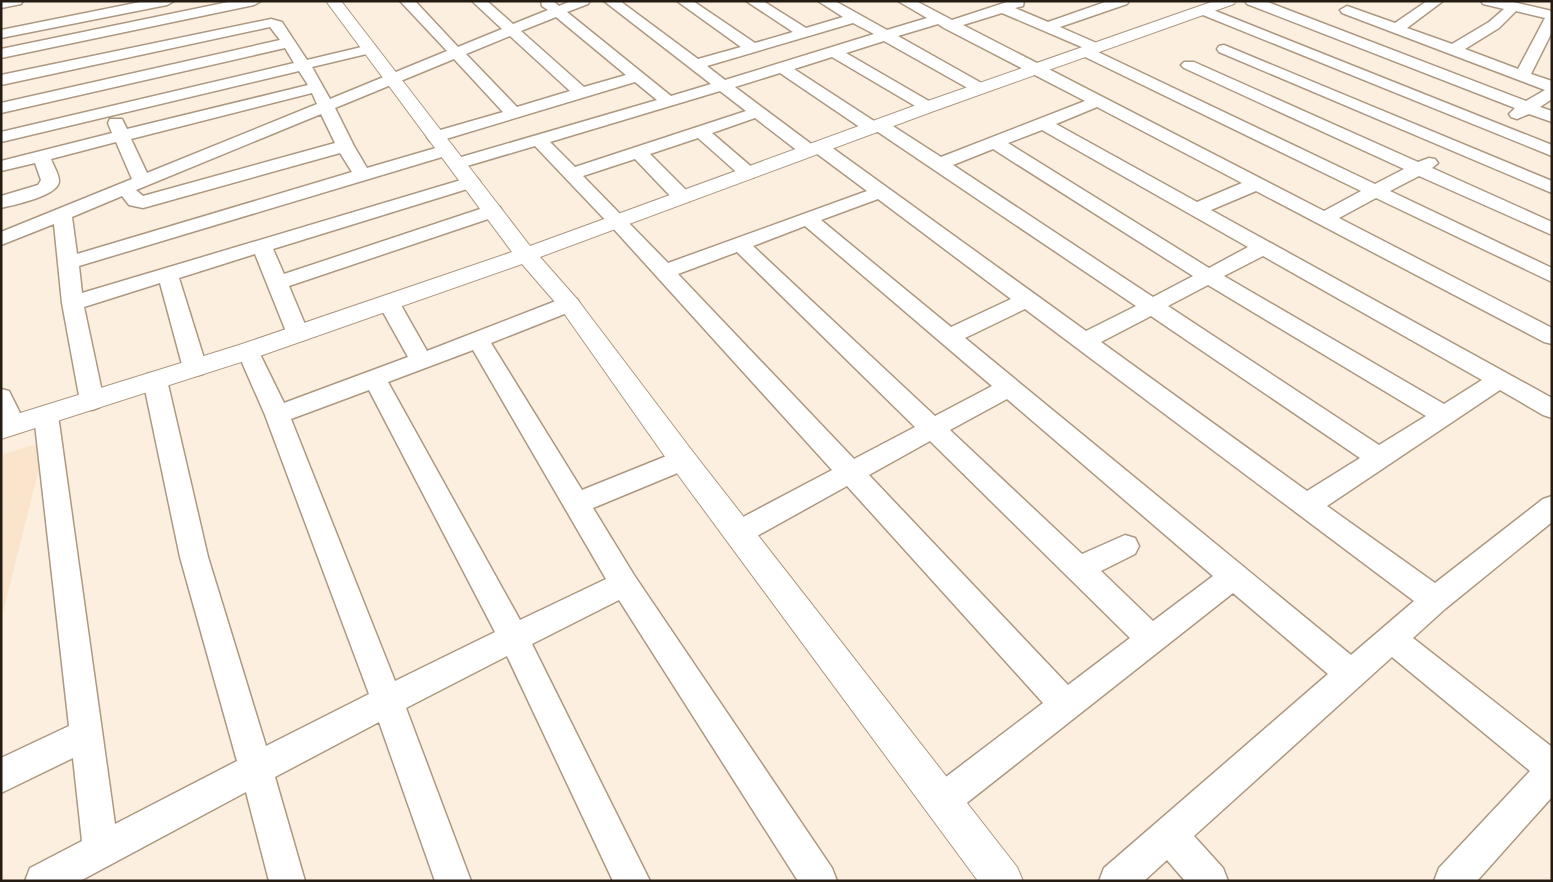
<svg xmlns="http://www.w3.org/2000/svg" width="1553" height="882" font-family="'Archivo Narrow',sans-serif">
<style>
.built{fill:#fbe4cc}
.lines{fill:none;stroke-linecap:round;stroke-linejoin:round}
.street-casing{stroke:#ad9881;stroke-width:3}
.secondary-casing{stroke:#ad9881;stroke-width:2}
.street{fill:#fff;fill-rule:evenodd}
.secondary{fill:#fff;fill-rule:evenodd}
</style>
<rect width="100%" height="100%" fill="#fdefe0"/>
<path class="built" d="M 46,441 L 1,621 L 1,455 Z"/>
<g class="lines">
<defs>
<path id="street" d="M 1,1 L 23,1 L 21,4 L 1,8 Z
M 145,1 L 174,1 L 167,5 L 1,38 L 1,30 Z
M 233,1 L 261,1 L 254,5 L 1,58 L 1,49 Z
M 400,1 L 415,1 L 458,47 L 502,29 L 472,1 L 487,1 L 513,24 L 548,10 L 542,6 L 541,1 L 553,1 L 559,6 L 571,1 L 590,1 L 588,4 L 567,12 L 671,96 L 711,84 L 604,1 L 620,1 L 698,59 L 741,47 L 677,1 L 693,1 L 755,43 L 793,32 L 746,1 L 763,1 L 806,28 L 843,17 L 818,1 L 835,1 L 887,30 L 927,18 L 898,1 L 916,1 L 952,20 L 1010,1 L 1024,1 L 1023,6 L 1015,8 L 1048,22 L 1108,1 L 1129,1 L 1127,4 L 1060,27 L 1101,45 L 1103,48 L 1098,52 L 1375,184 L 1404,169 L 1184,68 L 1181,65 L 1184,62 L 1194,62 L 1418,162 L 1429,158 L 1435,159 L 1438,163 L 1432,168 L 1552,222 L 1552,235 L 1419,176 L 1390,191 L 1552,268 L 1552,282 L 1376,198 L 1339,218 L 1552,328 L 1552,344 L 1544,342 L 1256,191 L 1211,210 L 1552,398 L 1552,418 L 1543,415 L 1500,390 L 1327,506 L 1435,583 L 1543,499 L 1552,496 L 1552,522 L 1445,609 L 1413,638 L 1552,747 L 1552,797 L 1477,881 L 1434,881 L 1439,868 L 1530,771 L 1392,657 L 1194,836 L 1223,868 L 1228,881 L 1185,881 L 1167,860 L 1144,881 L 1099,881 L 1104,868 L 1328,674 L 1233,593 L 954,813 L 942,818 L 930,813 L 925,801 L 930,789 L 1043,703 L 847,486 L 748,541 L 738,544 L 728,541 L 724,533 L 728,525 L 832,470 L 611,226 L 535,146 L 457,169 L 451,168 L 448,164 L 451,160 L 657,100 L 635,82 L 436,142 L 430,141 L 427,137 L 430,133 L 503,112 L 454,59 L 335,108 L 354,146 L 367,168 L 446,145 L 452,146 L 455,150 L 452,154 L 79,266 L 82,293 L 471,177 L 477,178 L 480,182 L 477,186 L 273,249 L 284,274 L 486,207 L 493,205 L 500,207 L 502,211 L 500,215 L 289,286 L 309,334 L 306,339 L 298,341 L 290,339 L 287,334 L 255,254 L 179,278 L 207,368 L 203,374 L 195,376 L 187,374 L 183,368 L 160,283 L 84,307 L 104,401 L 100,407 L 92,410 L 84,407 L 80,401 L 62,303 L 54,224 L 1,245 L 1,232 L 132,179 L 116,142 L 51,159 C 53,165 59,174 59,181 C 59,196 13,205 1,208 L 1,196 L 38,185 L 41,180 L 35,163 L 1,171 L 1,161 L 112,133 L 108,123 L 110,119 L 122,119 L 127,129 L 308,85 L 299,71 L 1,142 L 1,132 L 294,63 L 285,48 L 1,113 L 1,103 L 280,40 L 270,27 L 1,85 L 1,75 L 271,19 L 282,22 L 307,60 L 370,45 L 375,46 L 377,49 L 375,52 L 312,67 L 330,99 L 447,51 ZM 1002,13 L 1084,48 L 1079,52 L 1081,55 L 1361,191 L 1324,211 L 963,25 ZM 556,17 L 626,75 L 584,87 L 521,31 ZM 853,23 L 874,34 L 725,80 L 707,66 ZM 938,24 L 944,28 L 1085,101 L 941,157 L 885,121 L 874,121 L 794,69 L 832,57 L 922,110 L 934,110 L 936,107 L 934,104 L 846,53 L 884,41 L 973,91 L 985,91 L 987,88 L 985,85 L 898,36 ZM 510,36 L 570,91 L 517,107 L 466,54 ZM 780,73 L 867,132 L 878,132 L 1136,306 L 1086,331 L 827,144 L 821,143 L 814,146 L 735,87 ZM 720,91 L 746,111 L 575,167 L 550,142 ZM 312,93 L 317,104 L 147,173 L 131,139 ZM 1097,107 L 1242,183 L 1197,202 L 1056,124 ZM 321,114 L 335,143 L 143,196 L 136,190 ZM 755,118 L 803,155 L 809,156 L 816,153 L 867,191 L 668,263 L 583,176 L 635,159 L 675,201 L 682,203 L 689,201 L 691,197 L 689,193 L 650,154 L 698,138 L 742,177 L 748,178 L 754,177 L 757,173 L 754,169 L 712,133 ZM 1042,130 L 1248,247 L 1209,268 L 1008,143 ZM 993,149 L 1193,276 L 1153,297 L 953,165 ZM 340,153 L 352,172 L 77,254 L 72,217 L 122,196 L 129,205 L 143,208 ZM 878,199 L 1011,299 L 951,327 L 821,220 ZM 805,226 L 992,386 L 935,416 L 753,246 ZM 737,252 L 915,427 L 854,459 L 678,274 ZM 1263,256 L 1482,380 L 1444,404 L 1224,276 ZM 1208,285 L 1426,416 L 1379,445 L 1168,306 ZM 1025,309 L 1414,601 L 1351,655 L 965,338 ZM 1151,316 L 1360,458 L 1307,491 L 1101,342 ZM 1007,399 L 1213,576 L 1153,621 L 1101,571 L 1135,554 L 1139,546 L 1135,538 L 1125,535 L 1082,554 L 950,430 ZM 930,441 L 1130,638 L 1068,685 L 869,475 Z
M 1245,1 L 1265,1 L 1526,101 L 1545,90 L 1342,13 L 1340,10 L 1347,6 L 1395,23 L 1427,1 L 1443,1 L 1407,28 L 1452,44 L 1489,22 L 1504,9 L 1483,4 L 1481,1 L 1513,2 L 1552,11 L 1552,32 L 1531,74 L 1552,81 L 1552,99 L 1540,107 L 1552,111 L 1552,122 L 1529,114 L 1517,119 L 1511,117 L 1509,114 L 1515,108 L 1247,4 ZM 1516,11 L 1545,18 L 1518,69 L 1465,49 L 1499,28 Z
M 1203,6 L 1552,145 L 1552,156 L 1198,13 L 1196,10 Z
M 1224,45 L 1552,181 L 1552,193 L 1219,52 L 1217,49 L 1219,46 Z
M 389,296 L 397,298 L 427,351 L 561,299 L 569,297 L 577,299 L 580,304 L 577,309 L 491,343 L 582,490 L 674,453 L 683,450 L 692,453 L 696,460 L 692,467 L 593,508 L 634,575 L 832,868 L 837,881 L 798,881 L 619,600 L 532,644 L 650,881 L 613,881 L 507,656 L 406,708 L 471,881 L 435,881 L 379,722 L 275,777 L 305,881 L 269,881 L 246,792 L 80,881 L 25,881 L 30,868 L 82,841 L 73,758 L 1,793 L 1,758 L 69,726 L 34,415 L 37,409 L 46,406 L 55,409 L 58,415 L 115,824 L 237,761 L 180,557 L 143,380 L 147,374 L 155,372 L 163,374 L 167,380 L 208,557 L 266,746 L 369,694 L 265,415 L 237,351 L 240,346 L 248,343 L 256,346 L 284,403 L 408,357 L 378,303 L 381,298 ZM 473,350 L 606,579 L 520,620 L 388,382 ZM 369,390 L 495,632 L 395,681 L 291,419 Z
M 1,389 L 9,391 L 26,425 L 23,431 L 14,434 L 5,431 L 1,424 Z"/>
<path id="secondary" d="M 326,1 L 341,1 L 530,246 L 922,103 L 1214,1 L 1236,1 L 1234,4 L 934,111 L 540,257 L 577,299 L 693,452 L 1017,867 L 1023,881 L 978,881 L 673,468 L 561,309 L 522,264 L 257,357 L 1,439 L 1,419 L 239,345 L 512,252 Z"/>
</defs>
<use href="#street" class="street-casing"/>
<use href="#secondary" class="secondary-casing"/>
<use href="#street" class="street"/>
<use href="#secondary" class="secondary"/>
</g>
<rect width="1553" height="882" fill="none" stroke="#241c13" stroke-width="5"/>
</svg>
